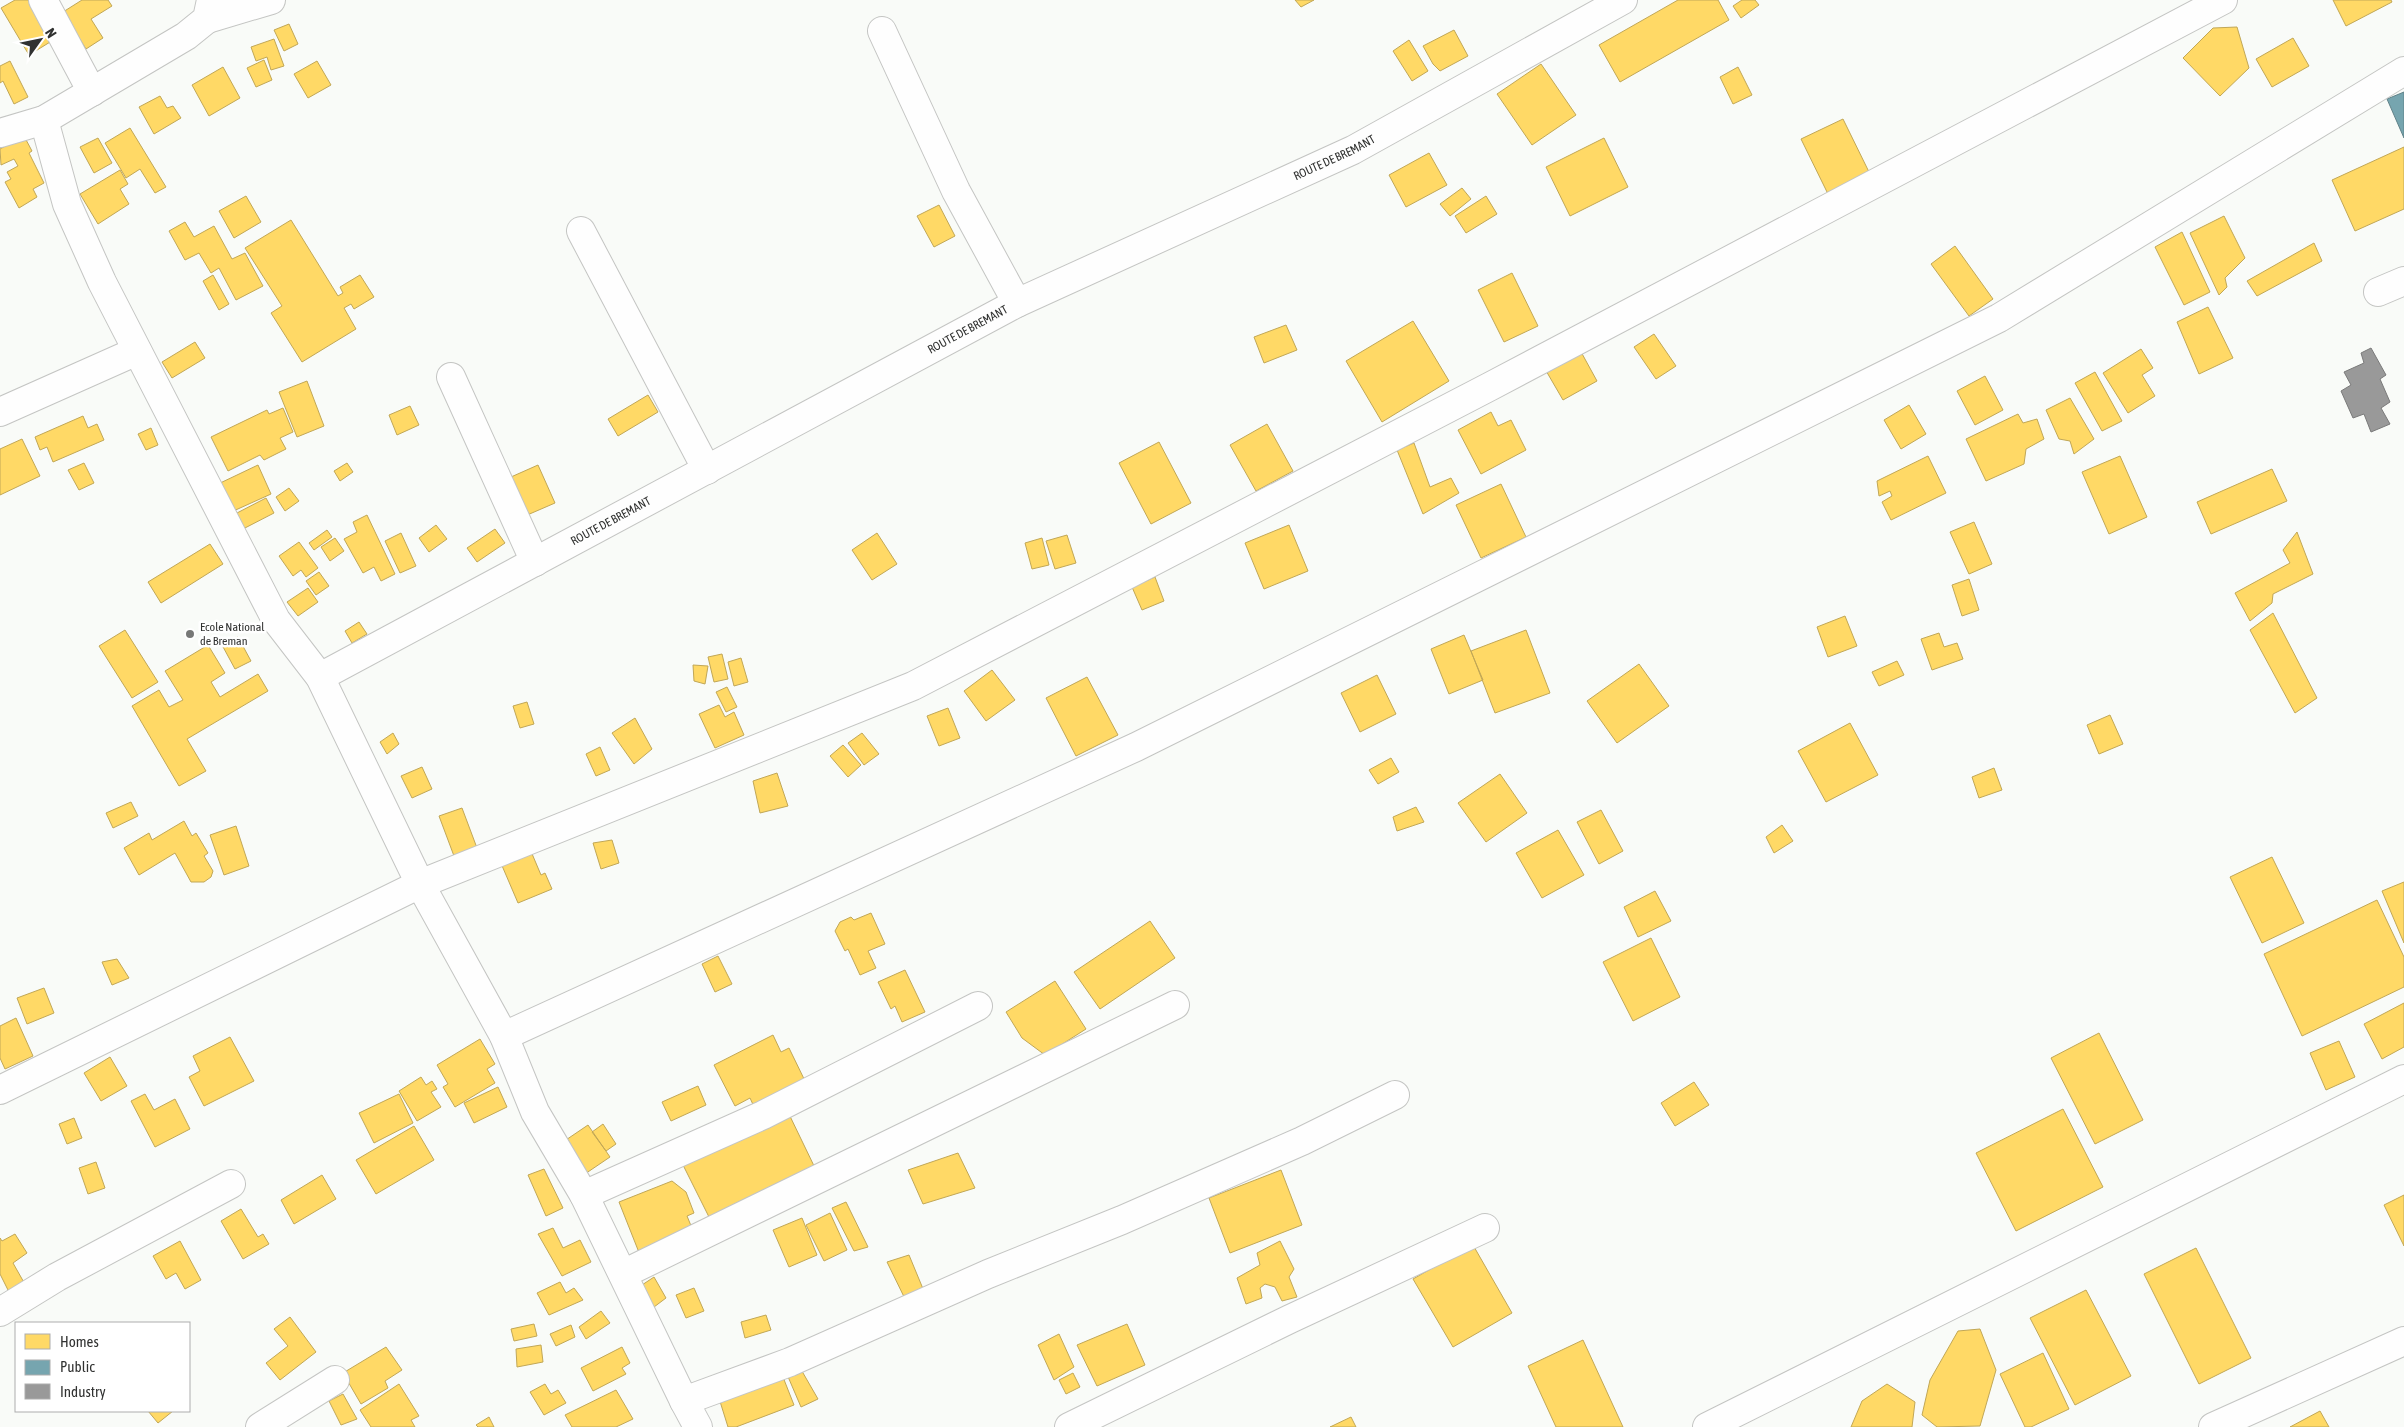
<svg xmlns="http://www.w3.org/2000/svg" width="2404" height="1427" font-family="'Asap Condensed',sans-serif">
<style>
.homes{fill:#ffd966;stroke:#c1a756}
.public{fill:#76a5af;stroke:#618289}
.industry{fill:#999;stroke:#7a7a7a}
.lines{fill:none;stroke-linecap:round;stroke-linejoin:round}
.minor-casing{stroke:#c4c5c3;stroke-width:30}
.minor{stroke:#fefefe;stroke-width:28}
.poi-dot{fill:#777877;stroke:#fff;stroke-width:2}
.labels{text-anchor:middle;stroke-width:5;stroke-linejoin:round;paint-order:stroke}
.street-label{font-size:12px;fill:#313231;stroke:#fff}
.poi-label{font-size:12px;fill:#313231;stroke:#fff;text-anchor:start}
</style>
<rect width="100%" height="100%" fill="#f9fbf8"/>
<path class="homes" d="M 15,0 L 32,0 L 55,39 L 29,55 L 1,8 Z
M 82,0 L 108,0 L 112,6 L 91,19 L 103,38 L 86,49 L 63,12 Z
M 1295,0 L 1314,0 L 1301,7 Z
M 1678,0 L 1718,0 L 1729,20 L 1620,82 L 1599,45 Z
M 1742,0 L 1755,0 L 1759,5 L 1741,18 L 1733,6 Z
M 2333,0 L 2391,0 L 2392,2 L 2346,26 Z
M 289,24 L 298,44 L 284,51 L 274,30 Z
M 2237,27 L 2249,68 L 2220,96 L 2183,58 L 2213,28 Z
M 1454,30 L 1468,56 L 1440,71 L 1433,64 L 1423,46 Z
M 2293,38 L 2309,66 L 2272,87 L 2256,59 Z
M 274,39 L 284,66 L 271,70 L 267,57 L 256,61 L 251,47 Z
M 1409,40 L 1428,71 L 1412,81 L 1393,51 Z
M 264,60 L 272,80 L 256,87 L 247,68 Z
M 10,61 L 28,97 L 14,104 L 3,81 L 0,83 L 0,66 Z
M 317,61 L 331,85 L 308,98 L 294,74 Z
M 1541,64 L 1576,115 L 1532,145 L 1497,94 Z
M 223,67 L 240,98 L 209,116 L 192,85 Z
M 1738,67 L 1752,95 L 1733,104 L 1720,77 Z
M 160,96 L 167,108 L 173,106 L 181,118 L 154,134 L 139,107 Z
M 1843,119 L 1870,174 L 1828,194 L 1801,139 Z
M 130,128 L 166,187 L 155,193 L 140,169 L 126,178 L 105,143 Z
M 24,136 L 32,151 L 29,153 L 44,183 L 33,189 L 37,197 L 19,208 L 5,182 L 11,179 L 7,172 L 18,166 L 14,159 L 1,165 L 0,149 Z
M 98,138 L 112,163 L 94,173 L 80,147 Z
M 1604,138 L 1628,187 L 1570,216 L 1546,167 Z
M 2404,147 L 2404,209 L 2355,231 L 2332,180 Z
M 1429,153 L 1447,185 L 1406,207 L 1389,175 Z
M 120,170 L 128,184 L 120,189 L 129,204 L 98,224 L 80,194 Z
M 1462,188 L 1471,199 L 1450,216 L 1440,204 Z
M 246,196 L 261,222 L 234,238 L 219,211 Z
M 1486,196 L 1497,214 L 1466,233 L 1455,216 Z
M 939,205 L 955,236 L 934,247 L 917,216 Z
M 2224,216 L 2245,258 L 2225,278 L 2227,287 L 2219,295 L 2190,233 Z
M 291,220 L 338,296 L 343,293 L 340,287 L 360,275 L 374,297 L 354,309 L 351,304 L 344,308 L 356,329 L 302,362 L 271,313 L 282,306 L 245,248 Z
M 185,222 L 194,237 L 214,226 L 232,259 L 245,253 L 263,286 L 236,300 L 219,268 L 211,273 L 199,253 L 185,260 L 169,231 Z
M 2182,232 L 2210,292 L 2184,305 L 2155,247 Z
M 2314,243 L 2322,261 L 2257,296 L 2247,281 Z
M 1955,246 L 1993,299 L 1969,316 L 1931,264 Z
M 1512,273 L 1538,326 L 1504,342 L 1478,290 Z
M 213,275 L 229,304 L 219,310 L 203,281 Z
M 2208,307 L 2233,358 L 2199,374 L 2177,322 Z
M 1413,321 L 1449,381 L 1382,422 L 1346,361 Z
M 1286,325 L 1297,350 L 1264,363 L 1254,337 Z
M 1654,334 L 1676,366 L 1656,379 L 1634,347 Z
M 195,342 L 205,358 L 172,378 L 162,362 Z
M 2141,349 L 2153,368 L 2142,375 L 2155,396 L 2128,413 L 2103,373 Z
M 1580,350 L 1597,381 L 1563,400 L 1545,369 Z
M 2095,372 L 2122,421 L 2102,431 L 2075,383 Z
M 1985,376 L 2003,410 L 1975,425 L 1957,391 Z
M 307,381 L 324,426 L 297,437 L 279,392 Z
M 648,395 L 658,412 L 618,436 L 608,419 Z
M 2070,398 L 2094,439 L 2074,454 L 2070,441 L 2059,439 L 2046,410 Z
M 1909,405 L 1926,434 L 1901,449 L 1884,420 Z
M 410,406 L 419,425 L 397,435 L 389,415 Z
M 283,408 L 293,432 L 280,438 L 286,449 L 264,460 L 260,455 L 228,471 L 211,437 L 267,410 L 269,414 Z
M 1491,412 L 1498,426 L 1511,420 L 1526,450 L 1481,474 L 1458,430 Z
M 2018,414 L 2023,423 L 2037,419 L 2044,439 L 2026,449 L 2024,464 L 1986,481 L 1966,439 Z
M 83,416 L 88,428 L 97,424 L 104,440 L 53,462 L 47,447 L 40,450 L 35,437 Z
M 1267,424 L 1293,471 L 1256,491 L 1230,445 Z
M 151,428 L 158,445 L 146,450 L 138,434 Z
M 22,439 L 40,476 L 0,495 L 0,449 Z
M 1159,442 L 1191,503 L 1151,524 L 1119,463 Z
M 1414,443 L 1430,487 L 1451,478 L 1459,493 L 1423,514 L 1397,450 Z
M 1928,456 L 1946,493 L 1891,520 L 1882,502 L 1892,496 L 1890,491 L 1879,496 L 1877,481 Z
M 2120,456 L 2147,517 L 2109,534 L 2082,472 Z
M 84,463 L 94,483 L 79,490 L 68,470 Z
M 347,463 L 353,472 L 340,481 L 334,471 Z
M 258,465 L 271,494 L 229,513 L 216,485 Z
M 538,465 L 555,503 L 518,519 L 502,481 Z
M 2272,469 L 2287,501 L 2211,534 L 2197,502 Z
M 1501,484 L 1526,537 L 1481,558 L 1456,505 Z
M 289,488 L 299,501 L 285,511 L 276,497 Z
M 266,498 L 274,513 L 243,529 L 235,514 Z
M 367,515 L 395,574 L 381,581 L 374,567 L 363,573 L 344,539 L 357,532 L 353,522 Z
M 1974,522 L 1992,564 L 1969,574 L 1950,532 Z
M 436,525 L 447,539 L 429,552 L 419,538 Z
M 1289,525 L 1308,571 L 1264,589 L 1245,543 Z
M 495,529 L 505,543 L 477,562 L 467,548 Z
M 327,530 L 332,537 L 314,550 L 309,543 Z
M 2297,532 L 2313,574 L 2273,594 L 2272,603 L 2250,621 L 2235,593 L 2290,563 L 2283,550 Z
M 401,533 L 416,566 L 400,573 L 385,541 Z
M 877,533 L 897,564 L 872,580 L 852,550 Z
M 1067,535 L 1076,563 L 1055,569 L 1046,541 Z
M 335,538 L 344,551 L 330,561 L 321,547 Z
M 1042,538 L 1049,565 L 1032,569 L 1025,543 Z
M 299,542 L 318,568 L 306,577 L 301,570 L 293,576 L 279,556 Z
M 210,544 L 223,564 L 161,603 L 148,582 Z
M 319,572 L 329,586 L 316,595 L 306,581 Z
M 1155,577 L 1164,601 L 1142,610 L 1132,587 Z
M 1969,579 L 1979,610 L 1962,616 L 1952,585 Z
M 308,588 L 318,602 L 298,616 L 287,602 Z
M 2273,613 L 2317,698 L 2295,713 L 2250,630 Z
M 1845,616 L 1857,646 L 1828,657 L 1817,627 Z
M 359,622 L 367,634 L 352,643 L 345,631 Z
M 125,630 L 158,682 L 132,698 L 99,646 Z
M 1526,630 L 1550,693 L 1495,713 L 1471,651 Z
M 1939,633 L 1944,647 L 1957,643 L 1963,659 L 1932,670 L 1921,639 Z
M 1464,635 L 1483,680 L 1449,694 L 1431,649 Z
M 238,637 L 251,661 L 235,669 L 222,645 Z
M 208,645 L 225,673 L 211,682 L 220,697 L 258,674 L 268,691 L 187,739 L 206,771 L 179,786 L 132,706 L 159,690 L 169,707 L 183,700 L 165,671 Z
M 722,654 L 728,679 L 714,682 L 708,657 Z
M 741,658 L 748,682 L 734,686 L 728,662 Z
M 1897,661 L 1904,675 L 1879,686 L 1872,672 Z
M 1639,664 L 1669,706 L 1617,743 L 1587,701 Z
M 693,665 L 708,666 L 705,684 L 694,681 Z
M 992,670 L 1015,700 L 986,721 L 964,691 Z
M 1377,675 L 1396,714 L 1360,732 L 1341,693 Z
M 1087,677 L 1118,735 L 1076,756 L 1046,698 Z
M 727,687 L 737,707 L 726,712 L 716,692 Z
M 527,702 L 534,724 L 520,728 L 513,706 Z
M 719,705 L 725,717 L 734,712 L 744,735 L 715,748 L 699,714 Z
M 948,708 L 960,738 L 939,746 L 927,716 Z
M 2110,715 L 2123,744 L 2099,754 L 2087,725 Z
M 635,718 L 652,749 L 634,764 L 612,733 Z
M 1850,723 L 1878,775 L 1826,802 L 1798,751 Z
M 393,733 L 399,744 L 387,754 L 380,742 Z
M 862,733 L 879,754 L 864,765 L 848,743 Z
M 843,745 L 861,765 L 848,777 L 830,756 Z
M 600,747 L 610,770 L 596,776 L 586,754 Z
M 1391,758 L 1399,772 L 1378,784 L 1369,770 Z
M 422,767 L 432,789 L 412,798 L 401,776 Z
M 1994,768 L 2002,790 L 1979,798 L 1972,777 Z
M 777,773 L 788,806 L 760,813 L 753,781 Z
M 1500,774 L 1527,813 L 1486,842 L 1458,803 Z
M 131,802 L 138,816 L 113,828 L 106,813 Z
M 1416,807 L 1424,822 L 1397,831 L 1393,817 Z
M 462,808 L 477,848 L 454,856 L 439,816 Z
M 1601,810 L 1623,851 L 1599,864 L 1577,822 Z
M 184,821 L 192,836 L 196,833 L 208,853 L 204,856 L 213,871 L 211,877 L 204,882 L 191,882 L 175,853 L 139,875 L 124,848 L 149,833 L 152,840 Z
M 1782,825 L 1793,841 L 1774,853 L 1766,837 Z
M 236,826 L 249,866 L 224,875 L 210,835 Z
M 1558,830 L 1584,875 L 1542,898 L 1516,853 Z
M 612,840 L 619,863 L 601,869 L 593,843 Z
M 530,849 L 541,875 L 545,873 L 552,889 L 518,903 L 500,861 Z
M 2272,857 L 2304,923 L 2262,943 L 2230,877 Z
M 2404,882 L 2404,943 L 2382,891 Z
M 1655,891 L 1671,921 L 1638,937 L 1624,907 Z
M 2377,900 L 2404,957 L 2404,987 L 2302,1036 L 2264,954 Z
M 871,913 L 885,944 L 868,951 L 876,968 L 860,975 L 848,949 L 845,951 L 835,931 L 840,922 L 851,917 L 854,920 Z
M 1150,921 L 1175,958 L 1100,1009 L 1074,972 Z
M 1651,938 L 1680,997 L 1633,1021 L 1603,962 Z
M 718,956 L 732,984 L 715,992 L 702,964 Z
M 117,959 L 129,978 L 112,985 L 102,962 Z
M 905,970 L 925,1012 L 902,1022 L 895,1006 L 891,1009 L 878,982 Z
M 1055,981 L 1086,1029 L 1045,1055 L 1022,1038 L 1006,1012 Z
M 44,988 L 54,1013 L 27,1024 L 17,998 Z
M 2404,1003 L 2404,1047 L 2382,1059 L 2364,1024 Z
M 16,1018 L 33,1056 L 5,1069 L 0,1058 L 0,1026 Z
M 2099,1033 L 2143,1120 L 2095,1144 L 2051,1058 Z
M 773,1035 L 781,1052 L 789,1048 L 807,1085 L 756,1111 L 750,1098 L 735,1106 L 714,1065 Z
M 230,1037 L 254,1081 L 204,1106 L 189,1077 L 200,1071 L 193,1056 Z
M 480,1039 L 495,1064 L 487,1069 L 495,1083 L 455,1107 L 443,1087 L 448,1084 L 437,1065 Z
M 2339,1041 L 2355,1077 L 2326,1090 L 2310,1053 Z
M 110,1057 L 127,1086 L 101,1101 L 84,1073 Z
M 421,1077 L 426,1085 L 432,1081 L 437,1089 L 431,1092 L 441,1107 L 417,1121 L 399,1091 Z
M 1694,1082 L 1709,1105 L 1675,1126 L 1661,1103 Z
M 698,1086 L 706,1105 L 671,1121 L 662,1102 Z
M 498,1087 L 507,1107 L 474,1123 L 464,1103 Z
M 145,1094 L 154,1110 L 175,1099 L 190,1129 L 155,1147 L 131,1101 Z
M 399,1094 L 413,1123 L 374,1143 L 359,1113 Z
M 2063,1109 L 2103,1187 L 2016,1231 L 1976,1153 Z
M 787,1110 L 816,1170 L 711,1221 L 681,1161 Z
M 74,1118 L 82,1138 L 67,1144 L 59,1124 Z
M 603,1124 L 616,1144 L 606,1151 L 592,1132 Z
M 588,1125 L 610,1157 L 579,1178 L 557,1146 Z
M 414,1126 L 434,1160 L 376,1194 L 356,1160 Z
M 958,1153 L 975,1188 L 923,1204 L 908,1170 Z
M 96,1162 L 105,1188 L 88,1194 L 79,1168 Z
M 544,1169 L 563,1208 L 546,1216 L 528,1175 Z
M 1281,1170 L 1302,1225 L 1230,1253 L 1209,1198 Z
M 322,1175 L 336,1199 L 294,1224 L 281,1200 Z
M 672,1181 L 686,1192 L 694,1213 L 687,1216 L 694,1233 L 640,1255 L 619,1202 Z
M 2404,1195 L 2404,1246 L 2384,1205 Z
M 846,1202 L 868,1247 L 854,1251 L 832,1208 Z
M 241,1209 L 258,1237 L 263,1234 L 269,1244 L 243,1259 L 221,1221 Z
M 830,1213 L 847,1250 L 824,1261 L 806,1225 Z
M 802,1218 L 817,1255 L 789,1267 L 773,1230 Z
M 553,1228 L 563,1248 L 580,1240 L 591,1262 L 562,1276 L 538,1234 Z
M 15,1234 L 27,1253 L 13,1263 L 26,1286 L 10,1294 L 0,1274 L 0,1238 L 2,1241 Z
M 180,1241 L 201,1280 L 185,1289 L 176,1273 L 166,1279 L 153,1256 Z
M 1280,1241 L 1294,1269 L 1289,1277 L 1297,1297 L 1282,1301 L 1275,1287 L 1265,1284 L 1260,1288 L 1262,1298 L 1246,1304 L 1237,1278 L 1260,1265 L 1257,1253 Z
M 1473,1245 L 1512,1313 L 1453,1347 L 1413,1279 Z
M 2196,1248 L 2251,1358 L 2199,1384 L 2144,1274 Z
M 909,1255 L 926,1296 L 909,1307 L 887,1262 Z
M 654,1277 L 666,1298 L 650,1310 L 636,1289 Z
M 560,1282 L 566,1293 L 574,1288 L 583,1300 L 549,1315 L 537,1293 Z
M 694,1288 L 704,1311 L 686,1318 L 676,1295 Z
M 2086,1290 L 2131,1376 L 2075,1405 L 2030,1318 Z
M 601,1311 L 610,1323 L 586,1339 L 579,1327 Z
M 766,1315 L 771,1330 L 745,1338 L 741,1322 Z
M 290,1317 L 316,1352 L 280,1380 L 266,1363 L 288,1346 L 274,1329 Z
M 534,1324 L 537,1336 L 514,1341 L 511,1329 Z
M 1127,1324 L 1145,1365 L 1097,1386 L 1077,1345 Z
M 571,1325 L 575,1337 L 556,1346 L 550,1334 Z
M 1980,1329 L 1996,1370 L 1980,1426 L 1937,1427 L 1922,1415 L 1930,1380 L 1958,1331 Z
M 1059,1334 L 1074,1367 L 1054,1380 L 1038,1345 Z
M 1583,1340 L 1623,1427 L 1556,1427 L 1528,1366 Z
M 541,1345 L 543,1362 L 517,1367 L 516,1349 Z
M 386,1347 L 402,1370 L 385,1381 L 388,1388 L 361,1404 L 343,1373 Z
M 622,1347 L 630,1363 L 622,1368 L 626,1374 L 593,1391 L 581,1368 Z
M 2043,1353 L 2069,1409 L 2031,1427 L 2025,1427 L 2000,1374 Z
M 799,1366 L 818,1399 L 801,1407 L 786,1372 Z
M 781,1372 L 794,1405 L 736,1427 L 728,1427 L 718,1395 Z
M 1073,1373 L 1080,1387 L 1066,1394 L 1059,1380 Z
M 399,1384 L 419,1416 L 411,1420 L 415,1427 L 371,1427 L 360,1410 Z
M 545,1384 L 551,1394 L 558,1390 L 566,1403 L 544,1415 L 530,1392 Z
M 1887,1384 L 1915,1402 L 1912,1427 L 1851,1427 L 1862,1401 Z
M 616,1390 L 633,1419 L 616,1427 L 572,1427 L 565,1415 Z
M 343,1394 L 357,1419 L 341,1425 L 329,1401 Z
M 148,1411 L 173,1411 L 158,1423 Z
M 2320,1411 L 2329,1427 L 2290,1427 Z
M 489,1417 L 494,1427 L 478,1427 L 476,1425 Z
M 1351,1417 L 1356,1427 L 1330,1427 Z"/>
<path class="public" d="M 2404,92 L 2404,138 L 2387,99 Z"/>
<path class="industry" d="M 2371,348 L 2386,375 L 2380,379 L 2390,402 L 2381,408 L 2390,424 L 2371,432 L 2364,414 L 2353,418 L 2341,391 L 2351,385 L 2344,372 L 2364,363 L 2361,353 Z"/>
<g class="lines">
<defs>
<g id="minor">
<path d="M 43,0 L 92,92"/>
<path d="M 207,19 L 271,0"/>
<path d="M 882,31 L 956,191 L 1017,303"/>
<path d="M 44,120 L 67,204 L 102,282 L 276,620 L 320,677 L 420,884 L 504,1036 L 535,1112 L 584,1195 L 684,1401 L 698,1427"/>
<path d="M 0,133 L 44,120 L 186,36 L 207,19 L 211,0"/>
<path d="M 581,231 L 707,470"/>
<path d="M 2378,292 L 2404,281"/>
<path d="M 451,377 L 535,562"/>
<path d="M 0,412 L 137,351"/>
<path id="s1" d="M 320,677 L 1017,303 L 1353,150 L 1623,0"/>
<path d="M 504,1036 L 1136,747 L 1999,318 L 2404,71"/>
<path d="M 0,1090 L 420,884 L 913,686 L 1489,387 L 2223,0"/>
<path d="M 584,1195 L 763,1115 L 978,1006"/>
<path d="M 623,1274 L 1175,1005"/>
<path d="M 0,1312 L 57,1277 L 231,1184"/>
<path d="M 684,1401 L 790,1362 L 988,1274 L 1122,1220 L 1302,1141 L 1395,1095"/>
<path d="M 260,1427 L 335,1380"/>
<path d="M 1069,1427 L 1290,1319 L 1485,1228"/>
<path d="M 1707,1427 L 2404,1079"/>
<path d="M 2213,1427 L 2404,1341"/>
</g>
</defs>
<use href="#minor" class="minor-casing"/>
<use href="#minor" class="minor"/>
</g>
<circle class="poi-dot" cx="190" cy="634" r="5"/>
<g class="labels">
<g class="street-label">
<text dy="4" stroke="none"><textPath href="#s1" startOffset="1140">ROUTE DE BREMANT</textPath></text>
<text dy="4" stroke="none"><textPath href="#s1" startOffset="735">ROUTE DE BREMANT</textPath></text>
<text dy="4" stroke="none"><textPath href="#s1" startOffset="330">ROUTE DE BREMANT</textPath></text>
</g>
<g class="poi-label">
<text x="200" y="631">Ecole National<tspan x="200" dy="14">de Breman</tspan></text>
</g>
</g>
<rect x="15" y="1322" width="175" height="90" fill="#ffffff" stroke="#adadad"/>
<rect x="25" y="1334" width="25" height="15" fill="#ffd966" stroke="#adadad"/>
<text x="60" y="1347" font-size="15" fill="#313231">Homes</text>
<rect x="25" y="1360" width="25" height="15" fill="#76a5af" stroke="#adadad"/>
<text x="60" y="1372" font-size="15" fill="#313231">Public</text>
<rect x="25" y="1384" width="25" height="15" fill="#999999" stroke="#adadad"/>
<text x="60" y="1397" font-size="15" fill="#313231">Industry</text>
<g transform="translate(40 40) rotate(57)" stroke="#ffffff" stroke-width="4" paint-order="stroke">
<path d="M0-4L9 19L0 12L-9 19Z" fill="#313231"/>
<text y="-8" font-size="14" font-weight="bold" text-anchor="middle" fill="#313231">N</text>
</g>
</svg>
